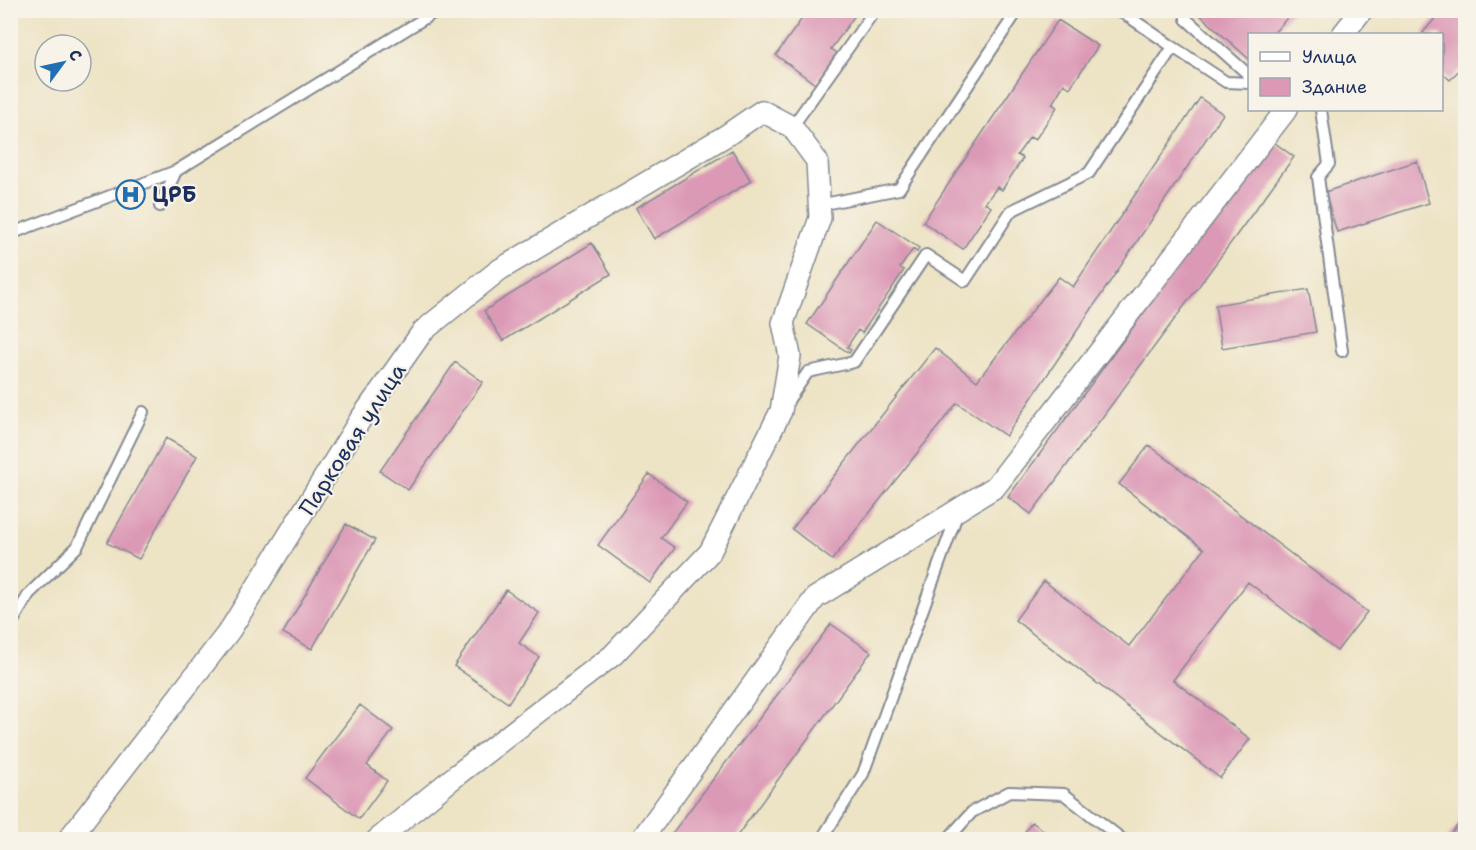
<svg xmlns="http://www.w3.org/2000/svg" width="1476" height="850" font-family="'Shantell Sans',sans-serif">
<style>
.building{fill:#dc99b6}
.lines{fill:none;stroke-linecap:round;stroke-linejoin:round}
.service-casing{stroke:#848992;stroke-width:14}
.minor-casing{stroke:#848992;stroke-width:24}
.service{stroke:#fff;stroke-width:10}
.minor{stroke:#fff;stroke-width:21}
.labels{text-anchor:middle;stroke-width:4.5;stroke-linejoin:round;paint-order:stroke}
.poi-label{font-size:22px;font-weight:bold;fill:#1b2f5e;stroke:#f7f3e8;text-anchor:start}
.street-label{font-size:22px;fill:#1b2f5e;stroke:#f7f3e8}
</style>
<rect width="100%" height="100%" fill="#f7f3e8"/>
<filter id="ink" filterUnits="userSpaceOnUse"><feTurbulence type="fractalNoise" baseFrequency=".0167" numOctaves="2"/><feDisplacementMap in="SourceGraphic" scale="12" xChannelSelector="R" yChannelSelector="G"/><feConvolveMatrix kernelMatrix="1 2 1 2 8 2 1 2 1" color-interpolation-filters="sRGB"/></filter>
<filter id="wash" filterUnits="userSpaceOnUse"><feTurbulence type="fractalNoise" baseFrequency=".008" numOctaves="4" result="noise"/><feDisplacementMap in="SourceGraphic" scale="24" xChannelSelector="R" yChannelSelector="G"/><feGaussianBlur stdDeviation="1.35" result="paint"/><feColorMatrix in="noise" values="0 0 0 0 0 0 0 0 0 0 0 0 0 0 0 0 0 1.4 0 .05"/><feComposite in="paint" operator="in"/></filter>
<g filter="url(#wash)">
<rect width="100%" height="100%" fill="#ede3c5"/>
<g id="blocks">
<path class="building" d="M 808,10 L 868,10 L 864,15 L 858,11 L 831,49 L 837,53 L 815,84 L 776,55 Z
M 1204,10 L 1294,10 L 1273,34 L 1250,34 L 1250,60 L 1200,15 Z
M 1442,10 L 1466,10 L 1466,74 L 1460,69 L 1450,80 L 1442,73 L 1442,34 L 1422,34 Z
M 1058,20 L 1098,46 L 1070,88 L 1064,84 L 1052,104 L 1057,107 L 1035,140 L 1030,137 L 1017,155 L 1023,158 L 1002,190 L 997,187 L 985,203 L 991,207 L 963,249 L 923,222 Z
M 1200,98 L 1223,114 L 1006,436 L 957,403 L 832,560 L 792,529 L 935,348 L 977,381 L 1059,277 L 1073,287 Z
M 1271,140 L 1294,157 L 1031,514 L 1008,497 Z
M 732,150 L 751,181 L 654,239 L 636,208 Z
M 1417,161 L 1429,203 L 1337,232 L 1325,192 Z
M 877,220 L 919,248 L 917,252 L 913,249 L 900,268 L 904,270 L 862,333 L 858,330 L 847,347 L 851,350 L 849,353 L 807,324 Z
M 592,243 L 611,274 L 503,341 L 484,311 Z
M 1308,289 L 1316,332 L 1222,348 L 1215,305 Z
M 455,362 L 483,382 L 408,490 L 380,471 Z
M 166,438 L 197,456 L 139,559 L 107,543 Z
M 1149,445 L 1367,612 L 1337,651 L 1248,582 L 1173,680 L 1250,739 L 1220,778 L 1015,620 L 1044,581 L 1129,646 L 1204,549 L 1119,484 Z
M 649,474 L 687,502 L 661,538 L 675,548 L 650,583 L 598,545 Z
M 346,524 L 375,540 L 312,649 L 283,633 Z
M 506,590 L 539,613 L 519,643 L 539,657 L 508,703 L 454,666 Z
M 831,624 L 871,652 L 734,840 L 667,840 Z
M 360,705 L 393,730 L 367,765 L 387,781 L 359,819 L 305,778 Z
M 1466,815 L 1466,840 L 1446,840 Z
M 1032,822 L 1056,840 L 1019,840 Z"/>
</g>
</g>
<g filter="url(#ink)">
<use href="#blocks" fill-opacity="0" stroke="#848992" stroke-width="1.5"/>
<g class="lines">
<defs>
<path id="service" d="M 1185,10 L 1186,19 L 1250,76
M 1173,47 L 1226,82 L 1250,83
M 1321,110 L 1329,164 L 1318,177 L 1342,351
M 792,127 L 875,10
M 819,205 L 899,189 L 1018,10
M 160,206 L 176,171
M 10,234 L 176,171 L 438,10
M 10,272 L 11,273
M 787,402 L 808,372 L 854,362 L 926,255 L 965,281 L 1011,211 L 1089,173 L 1173,47 L 1119,10
M 10,626 L 29,594 L 77,547 L 143,412
M 821,840 L 863,774 L 958,512
M 947,840 L 972,812 L 1009,792 L 1064,794 L 1123,840"/>
<path id="minor" d="M 1343,34 L 1362,10
M 68,840 L 230,630 L 360,420 L 423,331 L 499,270 L 727,135 L 762,111 L 792,127 L 817,161 L 820,218 L 783,323 L 790,356 L 781,411 L 710,552 L 613,655 L 458,774 L 377,840
M 641,840 L 815,598 L 995,487 L 1286,110"/>
</defs>
<use href="#service" class="service-casing"/>
<use href="#minor" class="minor-casing"/>
<use href="#service" class="service"/>
<use href="#minor" class="minor"/>
</g>
</g>
<defs>
<symbol id="hospital-ring" viewBox="-11 -11 22 22"><circle r="9.5" fill="#f7f3e8" stroke="#1f6fb2" stroke-width="1.5"/><path d="M-5-5h3v3.5h4V-5h3V5h-3V1.5h-4V5h-3Z" fill="#1f6fb2"/></symbol>
</defs>
<g fill-rule="evenodd">
<use href="#hospital-ring" x="114" y="178" width="33" height="33"/>
</g>
<g class="labels">
<g class="poi-label">
<text x="152" y="202">ЦРБ</text>
</g>
<g class="street-label">
<text transform="translate(352 439) rotate(-57)" y="8">Парковая улица</text>
</g>
</g>
<rect width="1476" height="850" fill="none" stroke="#f7f3e8" stroke-width="36"/>
<rect x="1248" y="33" width="195" height="78" fill="#f7f3e8" stroke="#9fa5b1" stroke-width="1.5"/>
<rect x="1260" y="52" width="30" height="9" fill="#ffffff" stroke="#9fa5b1" stroke-width="1.5"/>
<text x="1302" y="63" font-size="18" fill="#1b2f5e">Улица</text>
<rect x="1260" y="78" width="30" height="18" fill="#dc99b6" stroke="#9fa5b1" stroke-width="1.5"/>
<text x="1302" y="93" font-size="18" fill="#1b2f5e">Здание</text>
<g transform="translate(63 63) rotate(57)"><circle r="28" fill="#f7f3e8" stroke="#9fa5b1" stroke-width="1.5"/>
<path d="M0-4.5L10 22L0 15L-10 22Z" fill="#1f6fb2"/>
<text y="-9" font-size="16" font-weight="bold" text-anchor="middle" fill="#1b2f5e">С</text>
</g>
</svg>
